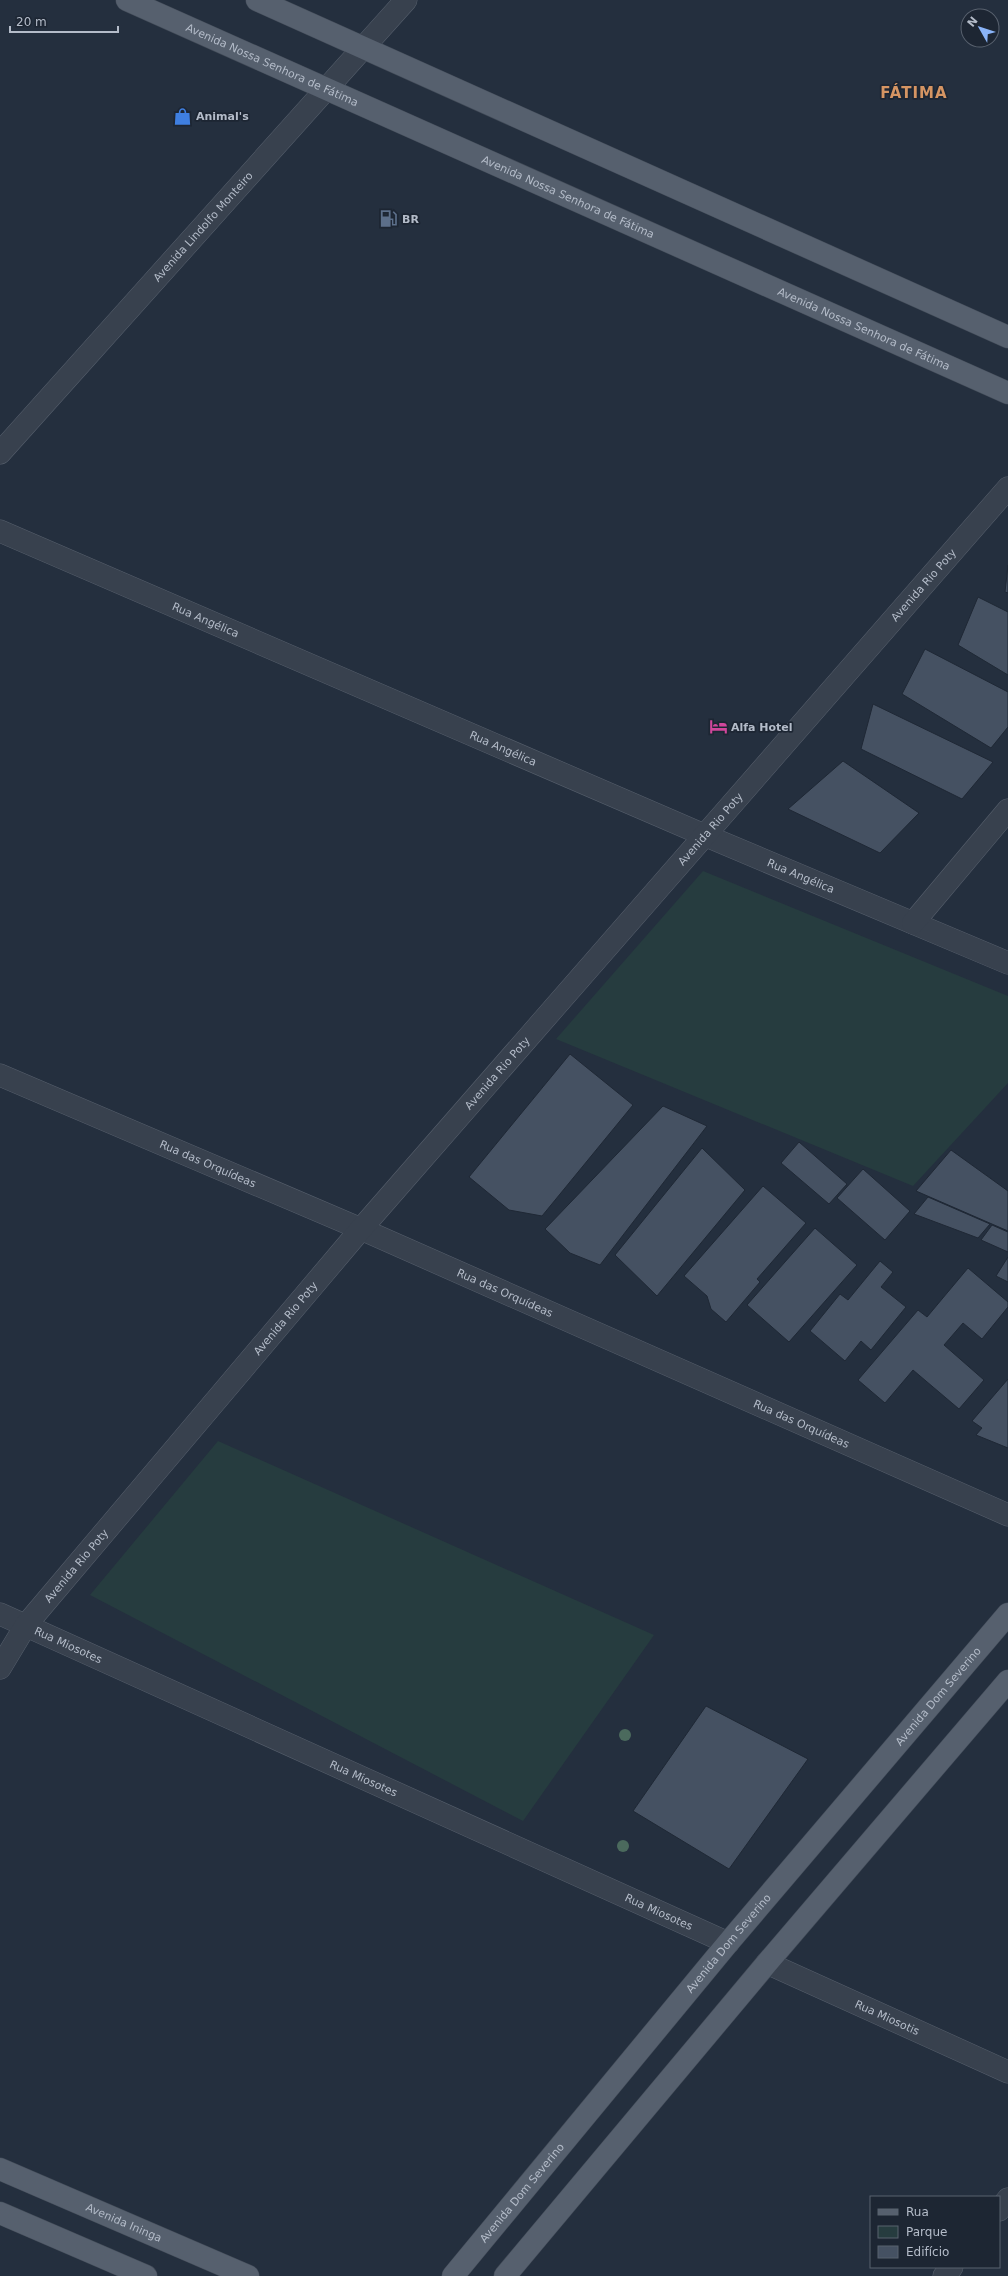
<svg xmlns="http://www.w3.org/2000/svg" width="1008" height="2276" font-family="'DejaVu Sans',sans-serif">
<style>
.green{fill:#263c3f}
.building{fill:#455162;stroke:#1f2835}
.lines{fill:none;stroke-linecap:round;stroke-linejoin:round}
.minor-casing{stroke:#565f6c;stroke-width:23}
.major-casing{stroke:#414a57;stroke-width:23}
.minor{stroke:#38414e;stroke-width:22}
.major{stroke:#56606e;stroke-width:22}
.tree{fill:#4b6a5d}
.labels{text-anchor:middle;stroke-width:3.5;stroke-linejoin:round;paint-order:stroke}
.street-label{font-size:11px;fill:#b4bcc9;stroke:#1d2633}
.poi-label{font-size:11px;font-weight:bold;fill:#b4bcc9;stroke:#1d2633;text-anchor:start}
.district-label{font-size:15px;font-weight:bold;letter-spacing:1px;fill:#d59563;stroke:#1d2633}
</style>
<rect width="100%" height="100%" fill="#242f3e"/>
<path class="green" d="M 703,871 L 1008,996 L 1008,1083 L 913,1186 L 556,1039 Z
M 218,1441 L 654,1635 L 523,1821 L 90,1595 Z"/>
<path class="building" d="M 1008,565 L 1008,593 L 1005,592 Z
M 978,597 L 1008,612 L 1008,675 L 958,645 Z
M 925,649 L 1008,692 L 1008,727 L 991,748 L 902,694 Z
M 873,704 L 993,762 L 962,799 L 861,749 Z
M 843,761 L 919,813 L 880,853 L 788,809 Z
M 570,1054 L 633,1105 L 542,1216 L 509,1210 L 469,1177 Z
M 663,1106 L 707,1126 L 600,1265 L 570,1253 L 545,1229 Z
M 799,1142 L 847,1184 L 829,1204 L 781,1163 Z
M 702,1148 L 745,1190 L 657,1296 L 615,1255 Z
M 951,1150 L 1008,1191 L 1008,1231 L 916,1191 Z
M 863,1169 L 910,1211 L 885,1240 L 837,1198 Z
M 763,1186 L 806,1223 L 757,1279 L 760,1282 L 726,1322 L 711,1309 L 707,1296 L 684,1276 Z
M 928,1197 L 990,1224 L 978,1238 L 914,1214 Z
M 992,1225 L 1008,1232 L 1008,1252 L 981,1240 Z
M 815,1228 L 857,1265 L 789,1342 L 747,1305 Z
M 1008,1257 L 1008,1282 L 996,1276 Z
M 880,1261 L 893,1272 L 881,1287 L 906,1307 L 871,1350 L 861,1341 L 845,1361 L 810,1331 L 840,1294 L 848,1300 Z
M 968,1268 L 1008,1302 L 1008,1307 L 982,1339 L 963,1323 L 944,1345 L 984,1380 L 959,1409 L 913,1370 L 885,1403 L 858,1380 L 918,1310 L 927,1317 Z
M 1008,1379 L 1008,1448 L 976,1435 L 982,1428 L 972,1421 Z
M 706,1706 L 808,1759 L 729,1869 L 633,1811 Z"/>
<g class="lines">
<defs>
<g id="minor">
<path id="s1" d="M 0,453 L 406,0"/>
<path id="s2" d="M 0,531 L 704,835 L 1008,963"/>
<path d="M 913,923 L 1008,810"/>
<path id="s3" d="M 0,1075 L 361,1229 L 1008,1515"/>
<path id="s4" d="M 0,1614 L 728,1943"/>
<path id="s5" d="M 0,1668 L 26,1625 L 361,1229 L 1008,488"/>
<path id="s6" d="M 767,1963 L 1008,2072"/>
<path d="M 999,2210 L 1008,2199"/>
<path d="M 944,2276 L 952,2267"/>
</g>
<g id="major">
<path id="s7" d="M 127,0 L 1008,393"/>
<path d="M 257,0 L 1008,337"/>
<path id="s8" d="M 0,2169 L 248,2276"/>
<path d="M 0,2213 L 146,2276"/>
<path id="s9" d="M 453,2276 L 728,1943 L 1008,1614"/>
<path d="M 505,2276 L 767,1963 L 1008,1681"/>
</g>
</defs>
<use href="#minor" class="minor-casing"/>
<use href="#major" class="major-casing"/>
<use href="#minor" class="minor"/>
<use href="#major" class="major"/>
</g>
<g class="tree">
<circle cx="625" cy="1735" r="6"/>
<circle cx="623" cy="1846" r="6"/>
</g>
<defs>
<symbol id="shop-bare" viewBox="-9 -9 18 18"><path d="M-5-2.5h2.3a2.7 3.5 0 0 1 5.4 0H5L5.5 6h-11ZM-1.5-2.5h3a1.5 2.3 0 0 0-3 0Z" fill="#3f7fe0" stroke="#1d2633" stroke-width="2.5" paint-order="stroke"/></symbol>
<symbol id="fuel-bare" viewBox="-9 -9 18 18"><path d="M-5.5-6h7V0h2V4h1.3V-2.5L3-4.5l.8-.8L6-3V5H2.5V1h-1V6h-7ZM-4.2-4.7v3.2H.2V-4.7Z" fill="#5c6f8a" stroke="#1d2633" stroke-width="2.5" paint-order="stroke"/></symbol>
<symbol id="hotel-bare" viewBox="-9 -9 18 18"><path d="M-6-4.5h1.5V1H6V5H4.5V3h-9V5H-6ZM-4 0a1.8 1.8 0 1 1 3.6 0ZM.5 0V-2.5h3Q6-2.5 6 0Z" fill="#d1479c" stroke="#1d2633" stroke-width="2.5" paint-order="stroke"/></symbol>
</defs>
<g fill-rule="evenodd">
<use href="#shop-bare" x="170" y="104" width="25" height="25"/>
<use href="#fuel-bare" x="376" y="206" width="25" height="25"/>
<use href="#hotel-bare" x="706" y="714" width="25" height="25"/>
</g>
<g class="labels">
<g class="street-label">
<text dy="4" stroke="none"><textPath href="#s7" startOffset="159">Avenida Nossa Senhora de Fátima</textPath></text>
<text dy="4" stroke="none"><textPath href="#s7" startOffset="483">Avenida Nossa Senhora de Fátima</textPath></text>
<text dy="4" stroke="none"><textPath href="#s1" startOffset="304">Avenida Lindolfo Monteiro</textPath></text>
<text dy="4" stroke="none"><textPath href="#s7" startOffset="807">Avenida Nossa Senhora de Fátima</textPath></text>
<text dy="4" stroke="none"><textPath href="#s5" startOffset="1424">Avenida Rio Poty</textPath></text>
<text dy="4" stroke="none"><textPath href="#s2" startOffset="224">Rua Angélica</textPath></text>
<text dy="4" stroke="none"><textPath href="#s2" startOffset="548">Rua Angélica</textPath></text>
<text dy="4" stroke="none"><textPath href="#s5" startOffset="1100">Avenida Rio Poty</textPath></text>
<text dy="4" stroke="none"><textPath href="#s2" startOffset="872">Rua Angélica</textPath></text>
<text dy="4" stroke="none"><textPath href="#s5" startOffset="776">Avenida Rio Poty</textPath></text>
<text dy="4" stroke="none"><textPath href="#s3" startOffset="226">Rua das Orquídeas</textPath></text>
<text dy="4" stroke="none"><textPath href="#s3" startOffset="550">Rua das Orquídeas</textPath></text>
<text dy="4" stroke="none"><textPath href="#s5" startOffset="452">Avenida Rio Poty</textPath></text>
<text dy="4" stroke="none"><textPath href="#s3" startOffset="874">Rua das Orquídeas</textPath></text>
<text dy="4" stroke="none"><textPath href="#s5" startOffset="128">Avenida Rio Poty</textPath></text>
<text dy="4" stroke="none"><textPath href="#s4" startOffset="75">Rua Miosotes</textPath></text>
<text dy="4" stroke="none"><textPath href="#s9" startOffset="756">Avenida Dom Severino</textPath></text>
<text dy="4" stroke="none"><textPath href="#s4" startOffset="399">Rua Miosotes</textPath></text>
<text dy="4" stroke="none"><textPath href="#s4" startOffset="723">Rua Miosotes</textPath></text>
<text dy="4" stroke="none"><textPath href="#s9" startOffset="432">Avenida Dom Severino</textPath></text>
<text dy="4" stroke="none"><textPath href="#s6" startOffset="132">Rua Miosotis</textPath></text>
<text dy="4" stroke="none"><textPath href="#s9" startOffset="108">Avenida Dom Severino</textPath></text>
<text dy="4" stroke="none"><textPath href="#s8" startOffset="135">Avenida Ininga</textPath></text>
</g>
<g class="poi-label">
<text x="196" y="120">Animal's</text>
<text x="402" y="223">BR</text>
<text x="731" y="731">Alfa Hotel</text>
</g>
<g class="district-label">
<text x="914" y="98">FÁTIMA</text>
</g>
</g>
<rect x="870" y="2196" width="130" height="72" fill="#1d2633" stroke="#59626f"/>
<rect x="878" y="2209" width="20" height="6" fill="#56606e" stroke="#59626f"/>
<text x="906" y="2216" font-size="12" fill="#b4bcc9">Rua</text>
<rect x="878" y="2226" width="20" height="12" fill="#263c3f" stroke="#59626f"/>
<text x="906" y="2236" font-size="12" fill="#b4bcc9">Parque</text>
<rect x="878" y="2246" width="20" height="12" fill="#455162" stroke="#59626f"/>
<text x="906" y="2256" font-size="12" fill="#b4bcc9">Edifício</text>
<g transform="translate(980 28) rotate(309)"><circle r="19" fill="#1d2633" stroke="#59626f"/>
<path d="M0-3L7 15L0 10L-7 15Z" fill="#8ab4f8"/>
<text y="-6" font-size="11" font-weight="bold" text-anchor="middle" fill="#b4bcc9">N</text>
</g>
<path d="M10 26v6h108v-6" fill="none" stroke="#b4bcc9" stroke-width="2"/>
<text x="16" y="26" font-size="12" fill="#b4bcc9" stroke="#1d2633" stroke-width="3" paint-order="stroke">20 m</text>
</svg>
